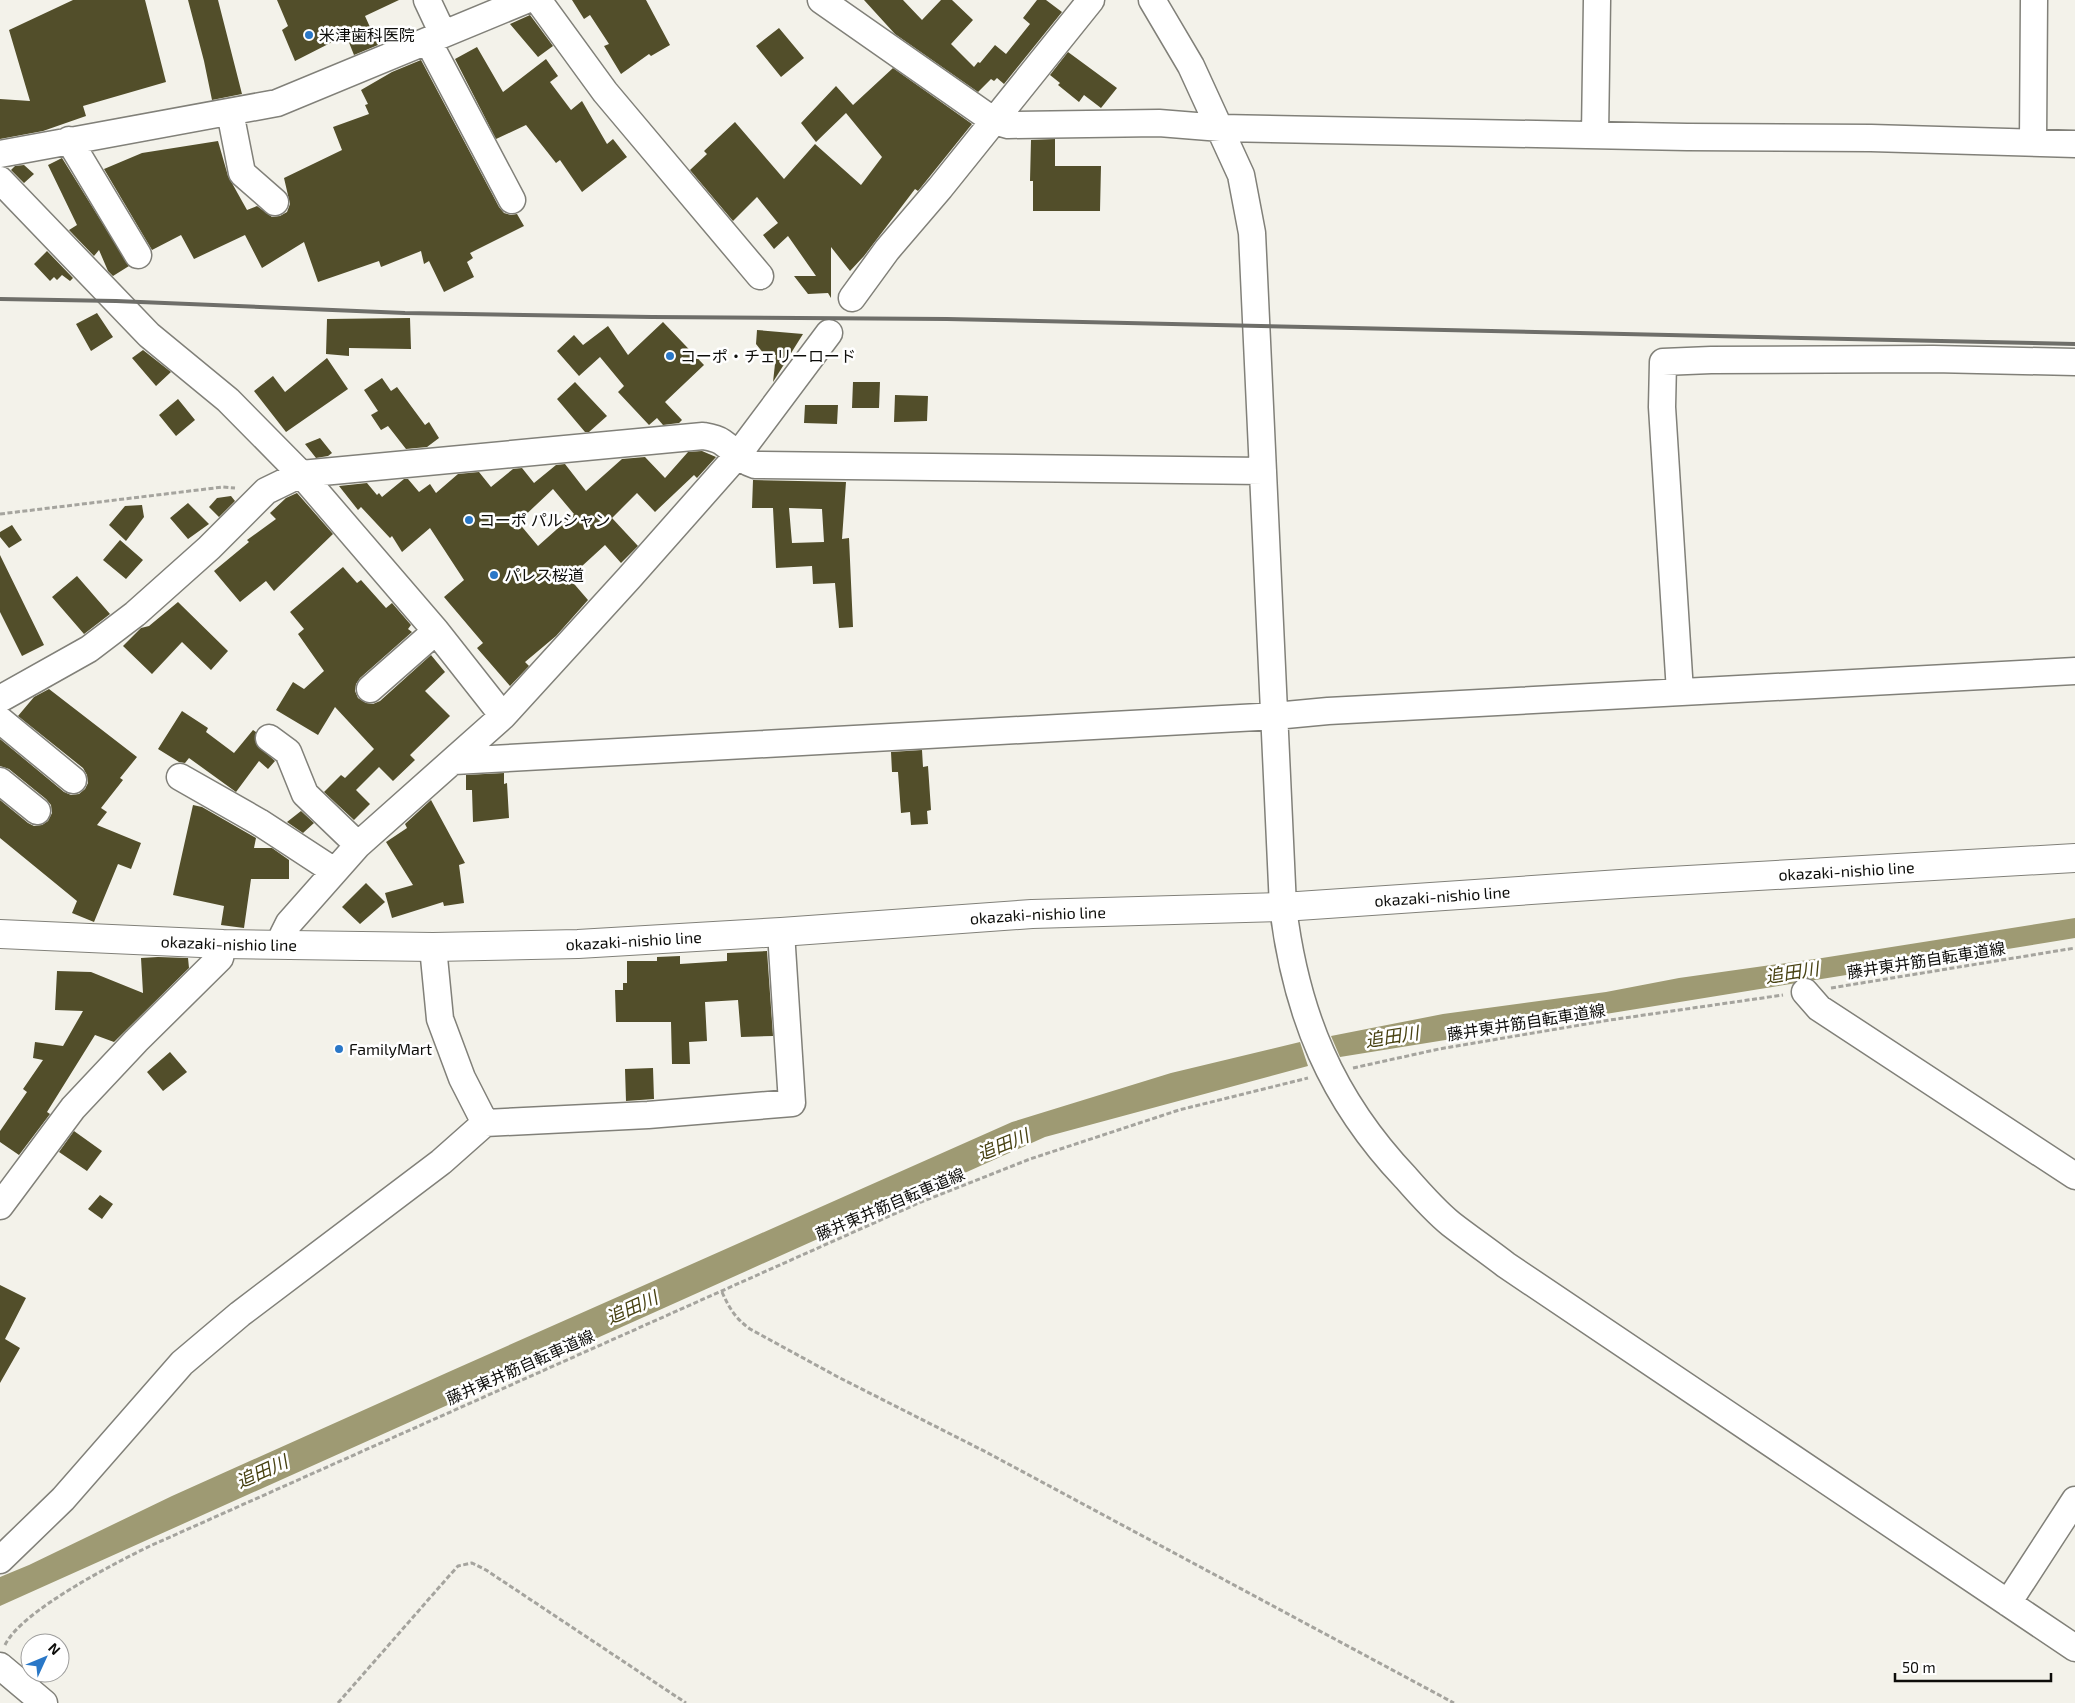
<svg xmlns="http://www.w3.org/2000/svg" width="2075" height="1703" font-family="'Exo 2','Noto Sans JP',sans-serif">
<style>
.water{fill:#9e9a73}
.building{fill:#524e2a;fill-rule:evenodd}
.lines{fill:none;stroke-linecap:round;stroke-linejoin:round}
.minor-casing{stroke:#818079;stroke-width:29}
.major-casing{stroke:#818079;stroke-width:30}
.path{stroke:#a5a49e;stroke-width:3;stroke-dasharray:5 2.5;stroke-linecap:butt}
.minor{stroke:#fff;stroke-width:26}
.major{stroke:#fff;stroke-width:28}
.rail{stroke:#6e6e69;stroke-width:4}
.poi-dot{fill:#2977c7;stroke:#fff;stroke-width:2}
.labels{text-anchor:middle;stroke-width:5;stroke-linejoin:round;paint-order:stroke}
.poi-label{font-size:16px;fill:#0d0d0a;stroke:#fff;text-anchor:start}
.street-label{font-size:16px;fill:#0d0d0a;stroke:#fff}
.water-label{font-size:18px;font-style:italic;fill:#484212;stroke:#fff}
</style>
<rect width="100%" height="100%" fill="#f3f2ea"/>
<path class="water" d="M 2075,918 L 2075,938 L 1340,1057 L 1331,1036 L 1443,1014 L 1606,992 L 1679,978 L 1822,958 Z
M 1300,1042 L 1308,1066 L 1045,1137 L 0,1606 L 0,1577 L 29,1565 L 172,1496 L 453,1370 L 1012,1122 L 1171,1073 Z"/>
<path class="building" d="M 73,0 L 145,0 L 166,82 L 83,106 L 86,116 L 43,131 L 0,139 L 0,99 L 30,101 L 9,30 Z
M 188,0 L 218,0 L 242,94 L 212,100 L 204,61 Z
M 277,0 L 399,0 L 365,16 L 378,45 L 354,55 L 346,35 L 295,61 L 282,30 L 288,26 Z
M 572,0 L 646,0 L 670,45 L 651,56 L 649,54 L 621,74 L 604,46 L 609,44 L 590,15 L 584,19 Z
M 864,0 L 903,0 L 922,20 L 941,0 L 952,0 L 973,20 L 951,44 L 974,67 L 978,62 L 980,63 L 995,45 L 1006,54 L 1030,24 L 1023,18 L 1037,0 L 1046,0 L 1062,12 L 1004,84 L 997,78 L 994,81 L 991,79 L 978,92 L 895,34 Z
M 530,15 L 553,46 L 538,57 L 510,24 Z
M 779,28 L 804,58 L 781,77 L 756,46 Z
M 477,47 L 503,92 L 546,59 L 558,76 L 550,82 L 571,110 L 582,101 L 607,144 L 613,139 L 627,157 L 582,192 L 560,160 L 556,163 L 526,125 L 496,139 L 455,59 Z
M 1068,52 L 1117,88 L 1101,108 L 1084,95 L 1079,102 L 1058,85 L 1060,83 L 1050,75 Z
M 421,60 L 499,207 L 504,213 L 511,215 L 517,214 L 524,226 L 470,253 L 473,258 L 467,262 L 474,277 L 444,292 L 429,261 L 424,264 L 421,251 L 381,267 L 379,261 L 318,282 L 304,242 L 262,268 L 245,235 L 194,259 L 181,235 L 152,250 L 104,169 L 142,153 L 218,141 L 228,176 L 247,210 L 257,206 L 272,217 L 280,216 L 287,212 L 290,204 L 284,178 L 342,150 L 333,127 L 369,114 L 365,105 L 368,104 L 361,90 L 392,72 Z
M 893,68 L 972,124 L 918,191 L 915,189 L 864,256 L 850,271 L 831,247 L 831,298 L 828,293 L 808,294 L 794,276 L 816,276 L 788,236 L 774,249 L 763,235 L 778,223 L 757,197 L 733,221 L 690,170 L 707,154 L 704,151 L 735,122 L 784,179 L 815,144 L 861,185 L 882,157 L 846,113 L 816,142 L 801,123 L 836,86 L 853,105 Z
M 1055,139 L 1055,166 L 1101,166 L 1100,211 L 1033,211 L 1033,181 L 1030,181 L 1031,140 Z
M 62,158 L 129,266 L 113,276 L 108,271 L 99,250 L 94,256 L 69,230 L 77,225 L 48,165 Z
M 24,165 L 34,174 L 24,183 L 11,170 L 15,166 Z
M 47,251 L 73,278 L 70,281 L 62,275 L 57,280 L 54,277 L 50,281 L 34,264 Z
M 97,313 L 113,337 L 91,351 L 76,324 Z
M 410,318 L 411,349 L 349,348 L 349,356 L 326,354 L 327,319 Z
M 663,322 L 704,365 L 665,402 L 682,420 L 679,423 L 663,425 L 657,418 L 649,425 L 618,392 L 624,386 L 600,357 L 579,376 L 557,351 L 574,335 L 583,345 L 608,326 L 628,355 Z
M 757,330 L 803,334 L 773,382 L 776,355 L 764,354 L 756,344 Z
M 143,350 L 171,372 L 156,386 L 132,358 Z
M 327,358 L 348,389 L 286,432 L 254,391 L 273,376 L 285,392 Z
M 382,378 L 391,391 L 397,387 L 425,425 L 429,422 L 439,438 L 427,447 L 406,449 L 388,426 L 381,430 L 371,415 L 378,411 L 364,390 Z
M 575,382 L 607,416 L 589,432 L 585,432 L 557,399 Z
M 853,382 L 880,382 L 879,408 L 852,408 Z
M 895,395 L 928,396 L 927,421 L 894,422 Z
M 178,399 L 195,420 L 176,436 L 159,415 Z
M 805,405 L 838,405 L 837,424 L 804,423 Z
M 320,438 L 332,453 L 328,456 L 316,458 L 305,444 Z
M 702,451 L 716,457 L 697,478 L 694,475 L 655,512 L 637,493 L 612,518 L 638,546 L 621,563 L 605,545 L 569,578 L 588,600 L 556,636 L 525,662 L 529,666 L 510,686 L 477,648 L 483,643 L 444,597 L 464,580 L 430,528 L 402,552 L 392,536 L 390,538 L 361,507 L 358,510 L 339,486 L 367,483 L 377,495 L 379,493 L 382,497 L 404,479 L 408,479 L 419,492 L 430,484 L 436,493 L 458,474 L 479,472 L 491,487 L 513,469 L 522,468 L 534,483 L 556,465 L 565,464 L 586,491 L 622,459 L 645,457 L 665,478 L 688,452 ZM 553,489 L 574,514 L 538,546 L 518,522 Z
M 753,480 L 846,482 L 842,539 L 849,538 L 853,627 L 839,628 L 835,583 L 813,584 L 812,566 L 776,568 L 773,508 L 752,508 ZM 789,508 L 822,509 L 824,542 L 792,543 Z
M 297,493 L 333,534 L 274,591 L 266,581 L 240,602 L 214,571 L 249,542 L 247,540 L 276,519 L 270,513 L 286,498 Z
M 231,496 L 235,501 L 219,517 L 209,507 L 217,498 Z
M 188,503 L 209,524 L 188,539 L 170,518 Z
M 142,505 L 144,517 L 126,541 L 109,525 L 125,506 Z
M 12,525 L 22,540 L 9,548 L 0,537 L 0,532 Z
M 120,540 L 143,560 L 126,579 L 103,560 Z
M 0,555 L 44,645 L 22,656 L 0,612 Z
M 343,567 L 357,583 L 361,580 L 386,608 L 392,603 L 411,625 L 408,629 L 412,632 L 360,678 L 356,684 L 355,691 L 358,698 L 366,703 L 373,704 L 380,701 L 431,655 L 445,672 L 425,691 L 450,716 L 410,755 L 415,760 L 393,781 L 379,767 L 356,790 L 370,804 L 354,820 L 324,792 L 341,775 L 345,778 L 374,749 L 335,707 L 318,735 L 276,710 L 293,682 L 304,689 L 324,671 L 298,634 L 304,629 L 290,612 Z
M 77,576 L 110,614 L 84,634 L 52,597 Z
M 178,602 L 228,651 L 211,670 L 182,642 L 152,674 L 123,646 L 141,628 L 149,626 Z
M 49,689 L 137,757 L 120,778 L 123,780 L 101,808 L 107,812 L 97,825 L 141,843 L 131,869 L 118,864 L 94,922 L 72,913 L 77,901 L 0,838 L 0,800 L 28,823 L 34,826 L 42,825 L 48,821 L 52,813 L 51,805 L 46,799 L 9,769 L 0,766 L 0,739 L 64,792 L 71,795 L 79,794 L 85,789 L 88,783 L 87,775 L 83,768 L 18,716 L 34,697 Z
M 182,711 L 208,728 L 206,732 L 234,753 L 253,730 L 256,732 L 256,744 L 275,761 L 268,769 L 259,761 L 236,792 L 189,758 L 185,763 L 179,762 L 158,749 Z
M 922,750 L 923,767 L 928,766 L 931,810 L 927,811 L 928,824 L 911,825 L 910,812 L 901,813 L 898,772 L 892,772 L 891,752 Z
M 504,773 L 504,784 L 507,783 L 509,818 L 473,822 L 472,790 L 466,790 L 466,775 Z
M 431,800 L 465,863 L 459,865 L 464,903 L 444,906 L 443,902 L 392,918 L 385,893 L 413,885 L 386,842 L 407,828 L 405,824 Z
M 193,805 L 202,807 L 256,838 L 254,848 L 272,848 L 289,860 L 289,879 L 251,879 L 244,928 L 221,925 L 224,906 L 173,895 Z
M 301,811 L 314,823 L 303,833 L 287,822 Z
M 366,883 L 385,902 L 360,924 L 342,907 Z
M 767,951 L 773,1036 L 741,1037 L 738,1000 L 705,1002 L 707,1041 L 689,1042 L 690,1064 L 672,1064 L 671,1022 L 616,1022 L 615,990 L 623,990 L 623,983 L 627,983 L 627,961 L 657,961 L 657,957 L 680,956 L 680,964 L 727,961 L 727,953 Z
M 158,957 L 188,958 L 189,968 L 114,1042 L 95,1035 L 47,1112 L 50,1114 L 19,1155 L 0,1142 L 0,1131 L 27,1092 L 23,1089 L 43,1060 L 33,1058 L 35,1042 L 63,1046 L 83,1011 L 55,1010 L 57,971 L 91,972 L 143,993 L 141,958 Z
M 170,1052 L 187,1072 L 163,1091 L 147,1072 Z
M 653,1068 L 654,1099 L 626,1101 L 625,1069 Z
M 74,1131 L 102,1151 L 87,1171 L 59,1152 Z
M 100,1195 L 113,1204 L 102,1219 L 88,1209 Z
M 0,1285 L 26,1298 L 5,1339 L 20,1348 L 0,1383 Z"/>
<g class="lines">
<defs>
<path id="minor" d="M 427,0 L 443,34
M 538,0 L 605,92 L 760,276
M 821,0 L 994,121 L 1008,125 L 1159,123 L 1221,128 L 1687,137 L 1871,138 L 2075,144
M 1152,0 L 1191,66 L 1241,175 L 1252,233 L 1283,907 C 1296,1014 1331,1099 1406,1178 C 1420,1194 1435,1211 1451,1224 C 1469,1238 1488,1251 1506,1265 L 2075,1648
M 428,41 L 512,200
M 230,112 L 242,173 L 275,202
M 1595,135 L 1597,0
M 69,140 L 138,255
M 2033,142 L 2034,0
M 0,154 L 277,103 L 526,0
M 0,180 L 149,335 L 228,400 L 301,474 L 436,631 L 503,716
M 852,298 L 887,250 L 940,188 L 1091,0
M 370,689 L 436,631
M 1680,692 L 1662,407 L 1663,362 L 1711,360 L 1933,359 L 2075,362
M 0,699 L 89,649 L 135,614 L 209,548 L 266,491 L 301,474 L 703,436 C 709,437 716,438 722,442 C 734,450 741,461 755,465 L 1263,471
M 0,720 L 73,780
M 269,738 L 288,752 L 305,794 L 358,845
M 454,761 L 1275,716 L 1328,711 L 2075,671
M 180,777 L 259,822 L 334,871
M 0,781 L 37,811
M 282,943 L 283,935 L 289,923 L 358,845 L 503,716 L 629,578 L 737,456 L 829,333
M 433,947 L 440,1019 L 462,1078 L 485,1123
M 1805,992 L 1819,1008 L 2075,1176
M 0,1206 L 73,1108 L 136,1041 L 220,958 L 223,944
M 0,1560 L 63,1499 L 182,1363 L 240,1314 L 441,1162 L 485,1123 L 648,1115 L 792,1103 L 781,932
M 2008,1603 L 2075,1500
M 0,1666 L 44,1703"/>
<g id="major">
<path id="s1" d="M 0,934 L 223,944 L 433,947 L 578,944 L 781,932 L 1032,914 L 1283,907 L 1635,883 L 2075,858"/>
</g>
</defs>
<use href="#minor" class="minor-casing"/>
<use href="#major" class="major-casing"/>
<path class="path" d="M 0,514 L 223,487 L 235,488
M 1831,988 L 2075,948
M 1353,1068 L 1439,1049 L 1610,1020 L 1783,995
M 722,1292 C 729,1308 736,1319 750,1329 L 838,1377 L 986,1452 L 1454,1703
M 5,1645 C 21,1611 115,1563 150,1546 L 921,1202 L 1030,1159 L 1179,1110 L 1308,1078
M 338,1703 L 449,1576 L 458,1566 L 472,1563 L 486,1570 L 686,1703"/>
<use href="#minor" class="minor"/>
<use href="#major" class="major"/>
<path class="rail" d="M 0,299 L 116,301 L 405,313 L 652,317 L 947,319 L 2075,344"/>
</g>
<g class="poi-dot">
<circle cx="309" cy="35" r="5"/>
<circle cx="670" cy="356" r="5"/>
<circle cx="469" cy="520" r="5"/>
<circle cx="494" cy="575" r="5"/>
<circle cx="339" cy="1049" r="5"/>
</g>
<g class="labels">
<g class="poi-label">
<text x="319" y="41">米津歯科医院</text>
<text x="680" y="362">コーポ・チェリーロード</text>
<text x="479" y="526">コーポ パルシャン</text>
<text x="504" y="581">パレス桜道</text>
<text x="349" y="1055">FamilyMart</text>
</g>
<g class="street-label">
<text dy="6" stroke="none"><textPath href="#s1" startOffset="1849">okazaki-nishio line</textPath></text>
<text dy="6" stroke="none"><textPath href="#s1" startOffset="1444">okazaki-nishio line</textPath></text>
<text dy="6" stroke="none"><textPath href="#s1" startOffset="1039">okazaki-nishio line</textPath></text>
<text dy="6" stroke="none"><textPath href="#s1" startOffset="634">okazaki-nishio line</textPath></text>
<text dy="6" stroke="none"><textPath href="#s1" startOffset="229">okazaki-nishio line</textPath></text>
<text transform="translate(1926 960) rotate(-9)" y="6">藤井東井筋自転車道線</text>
<text transform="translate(1526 1022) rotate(-9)" y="6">藤井東井筋自転車道線</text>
<text transform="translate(890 1204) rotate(-23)" y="6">藤井東井筋自転車道線</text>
<text transform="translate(520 1367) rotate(-24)" y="6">藤井東井筋自転車道線</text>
</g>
<g class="water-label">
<text transform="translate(1792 973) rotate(-9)" y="6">追田川</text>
<text transform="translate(1392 1037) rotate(-9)" y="6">追田川</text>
<text transform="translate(1003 1145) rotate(-22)" y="6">追田川</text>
<text transform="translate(632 1308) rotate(-24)" y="6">追田川</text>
<text transform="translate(262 1472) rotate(-24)" y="6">追田川</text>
</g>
</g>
<g transform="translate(45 1658) rotate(46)"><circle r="24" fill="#ffffff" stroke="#9e9e9d"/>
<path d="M0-4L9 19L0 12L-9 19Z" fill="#2977c7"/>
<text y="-8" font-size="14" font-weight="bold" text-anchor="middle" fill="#0d0d0a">N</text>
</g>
<path d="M1895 1673v8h156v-8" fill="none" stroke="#0d0d0a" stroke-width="2.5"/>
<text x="1902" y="1673" font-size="15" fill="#0d0d0a" stroke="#ffffff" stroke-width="4" paint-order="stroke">50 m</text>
</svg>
